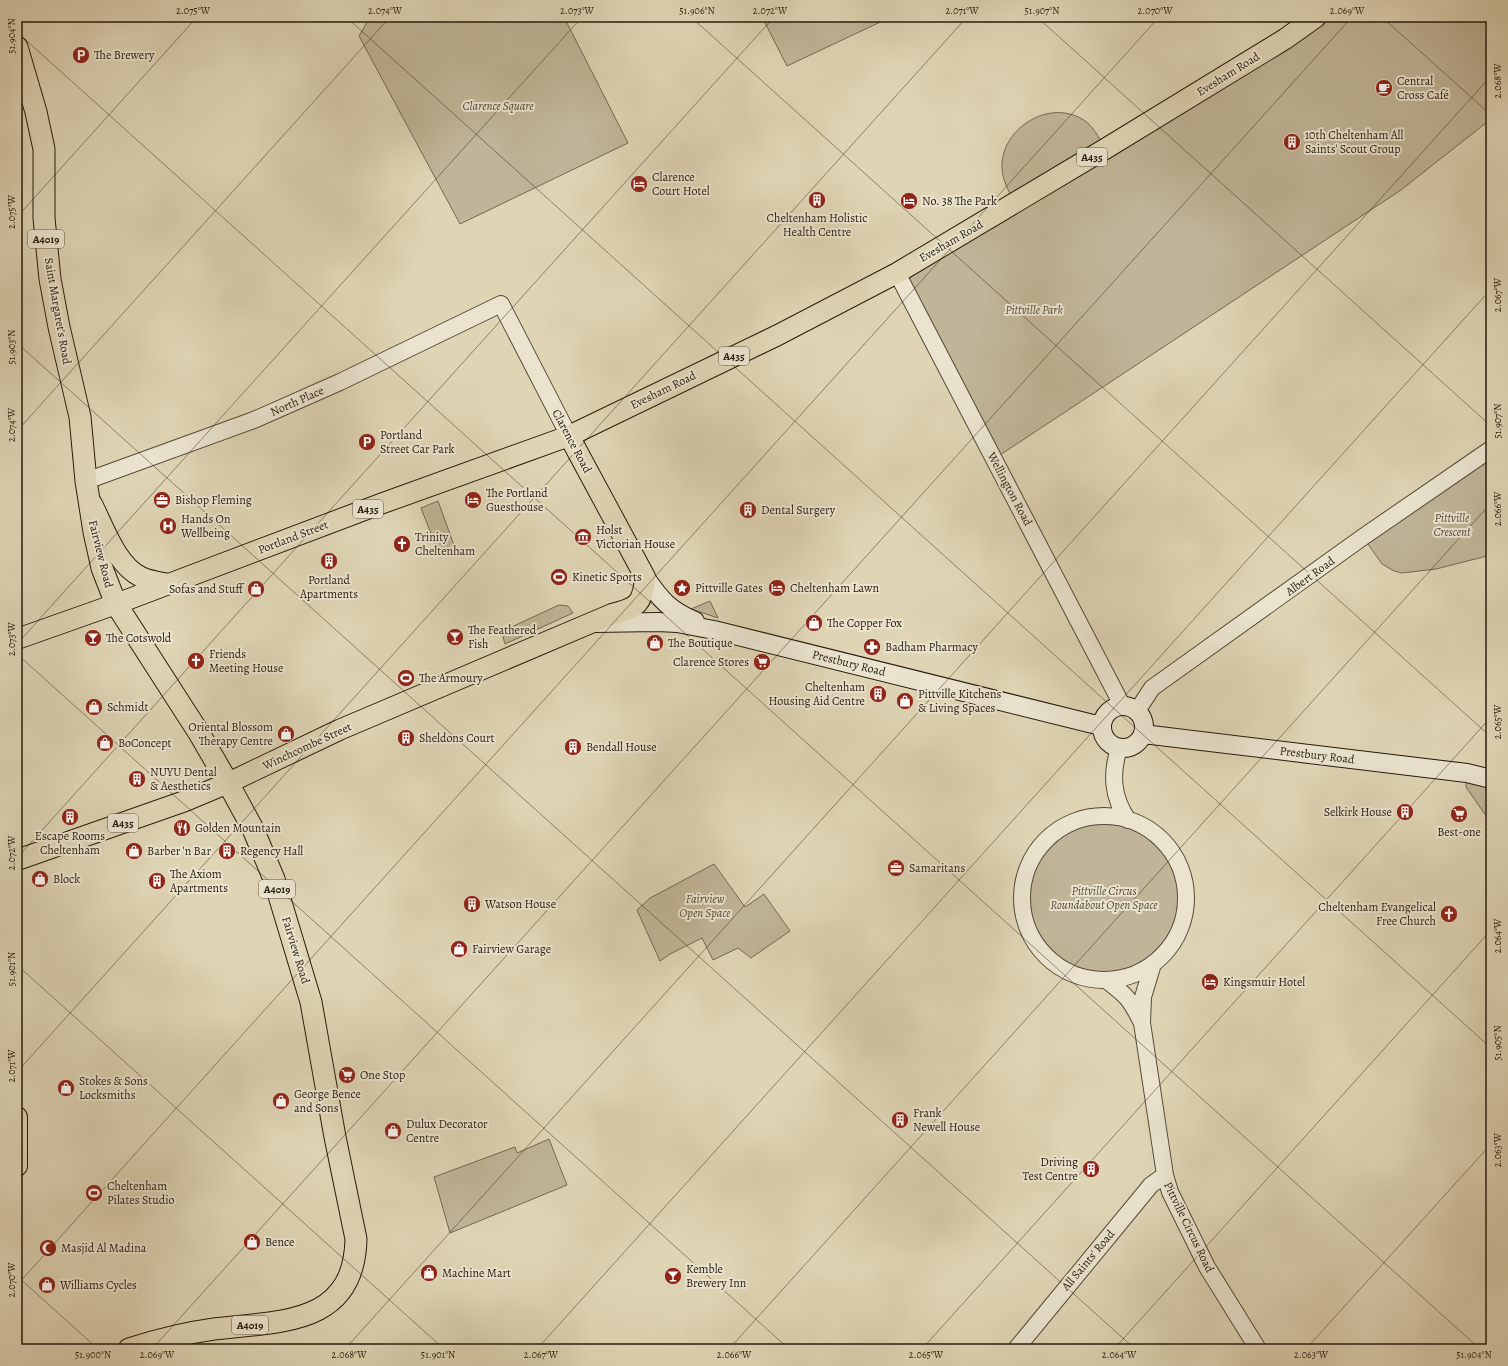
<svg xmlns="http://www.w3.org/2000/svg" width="1508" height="1366" font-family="Alegreya,serif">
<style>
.green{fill:#c0b598;stroke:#746852}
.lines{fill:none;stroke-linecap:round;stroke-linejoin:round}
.tertiary-casing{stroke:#554a36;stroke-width:18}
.secondary-casing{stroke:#271b0c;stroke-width:20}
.primary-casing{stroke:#271b0c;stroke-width:22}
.trunk-casing{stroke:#271b0c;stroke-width:23}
.tertiary{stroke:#eae4cf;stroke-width:16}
.secondary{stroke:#eae4cf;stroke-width:18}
.primary{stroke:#dfd5b5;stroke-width:20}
.trunk{stroke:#dfd5b5;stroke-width:21}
.ticks{fill:none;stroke:#271b0c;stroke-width:1;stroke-opacity:0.45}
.labels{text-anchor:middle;stroke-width:4;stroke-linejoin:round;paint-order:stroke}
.shield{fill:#eae4cf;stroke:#625746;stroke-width:1}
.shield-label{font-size:11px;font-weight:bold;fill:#271b0c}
.poi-label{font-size:12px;fill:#271b0c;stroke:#eae4cf;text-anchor:start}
.street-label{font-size:12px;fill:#271b0c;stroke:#eae4cf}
.park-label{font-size:12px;font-style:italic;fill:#554936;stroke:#eae4cf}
.neatline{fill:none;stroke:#271b0c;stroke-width:1.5}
.ticks-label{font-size:10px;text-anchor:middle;fill:#271b0c}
</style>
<rect width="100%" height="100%" fill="#dfd5b5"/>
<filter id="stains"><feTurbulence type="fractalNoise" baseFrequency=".005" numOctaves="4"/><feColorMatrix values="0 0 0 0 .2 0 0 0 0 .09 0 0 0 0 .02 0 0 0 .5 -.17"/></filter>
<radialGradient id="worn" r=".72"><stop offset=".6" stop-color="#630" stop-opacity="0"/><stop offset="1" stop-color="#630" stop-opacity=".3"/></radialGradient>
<path class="green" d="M 366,17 L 564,17 L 628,143 L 460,224 L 359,36 L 366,24 Z
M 762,17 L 891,17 L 787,66 Z
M 1316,17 L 1491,17 L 1491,119 L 1401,190 L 994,459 L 897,273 L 1014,202 C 1009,191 1002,180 1002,167 C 1001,129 1048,99 1082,119 C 1093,125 1098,137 1105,147 Z
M 1491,449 L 1491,555 L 1436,569 L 1402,573 L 1394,571 L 1382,564 L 1363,537 Z
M 438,501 L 455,548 L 439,554 L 421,508 Z
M 710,601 L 718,618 L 691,609 Z
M 559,605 L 568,606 L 573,613 L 505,644 L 503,637 L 505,630 Z
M 1467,773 L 1491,779 L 1491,823 L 1466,787 Z
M1029 898a75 75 0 1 1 150 0a75 75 0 1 1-150 0Z
M 714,864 L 745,907 L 764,894 L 790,931 L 751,958 L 738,948 L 713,960 L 702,938 L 670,954 L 660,961 L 637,910 L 650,898 Z
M 549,1139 L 567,1185 L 450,1233 L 434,1177 L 515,1147 L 517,1153 Z"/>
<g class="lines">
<defs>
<path id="tertiary" d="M 897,273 L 1122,705
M 86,481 L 254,420 L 340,382 L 501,304 L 569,436
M 1137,711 L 1152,688 L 1363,537 L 1491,449
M 1119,748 C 1111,774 1112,797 1128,820
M1022 898a82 82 0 1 1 164 0a82 82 0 1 1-164 0Z
M 1153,964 L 1143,997 L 1142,1023 L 1165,1175 L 1170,1192 L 1207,1267 L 1258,1349
M 1106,980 C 1126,995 1130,999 1141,1021
M 1016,1349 L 1151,1185 L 1165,1175"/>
<path id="secondary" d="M 645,577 C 661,600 669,610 695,621
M 594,623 L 658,622 L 677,623 L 714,630 L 1101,726
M1102 727a21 21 0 1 1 42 0a21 21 0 1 1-42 0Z
M 1143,734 L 1467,773 L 1491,779"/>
<path id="primary" d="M 92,504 C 104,527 116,565 141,577 C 149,581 159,582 168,584
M 17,639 L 116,604 L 383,503 L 569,436 L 778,335 L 897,273 L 1105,149 L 1285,39 L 1316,17
M 17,860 L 185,801 L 228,783 L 339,730 L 612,614 C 637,608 643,604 645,577 L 569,436
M 17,1117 L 17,1166"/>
<path id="trunk" d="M 17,47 L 36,112 L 44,149 L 44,218 L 50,279 L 59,327 L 80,417 L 86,481 L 94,532 L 102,568 L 116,604 L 199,733 L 228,783 L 253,829 L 274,879 L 311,1002 L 335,1137 L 356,1239 C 354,1326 280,1321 214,1329 C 185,1333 157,1340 129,1349"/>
</defs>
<use href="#tertiary" class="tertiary-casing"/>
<use href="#secondary" class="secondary-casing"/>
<use href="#primary" class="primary-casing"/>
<use href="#trunk" class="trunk-casing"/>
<use href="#tertiary" class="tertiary"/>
<use href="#secondary" class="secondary"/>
<use href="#primary" class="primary"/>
<use href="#trunk" class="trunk"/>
</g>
<path class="ticks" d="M 346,17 L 1491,1048M 691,17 L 1491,737M 1037,17 L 1491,426M 1382,17 L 1491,115M 17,32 L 1480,1349M 17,217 L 197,17M 17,343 L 1135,1349M 17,431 L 390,17M 17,644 L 582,17M 17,654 L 789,1349M 17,858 L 774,17M 17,965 L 444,1349M 17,1072 L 967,17M 17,1276 L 98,1349M 17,1285 L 1159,17M 152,1349 L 1352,17M 345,1349 L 1491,76M 537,1349 L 1491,289M 729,1349 L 1491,503M 922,1349 L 1491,717M 1114,1349 L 1491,930M 1306,1349 L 1491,1144"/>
<defs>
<symbol id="parking-disc" viewBox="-11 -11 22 22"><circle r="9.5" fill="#8f2418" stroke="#eae4cf"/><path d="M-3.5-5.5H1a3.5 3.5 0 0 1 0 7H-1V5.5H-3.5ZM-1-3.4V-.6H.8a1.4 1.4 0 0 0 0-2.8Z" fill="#fff"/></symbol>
<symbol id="cafe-disc" viewBox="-11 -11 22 22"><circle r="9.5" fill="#8f2418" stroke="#eae4cf"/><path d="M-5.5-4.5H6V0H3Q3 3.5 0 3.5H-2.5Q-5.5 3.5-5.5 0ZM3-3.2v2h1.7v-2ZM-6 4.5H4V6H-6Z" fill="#fff"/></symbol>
<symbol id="building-disc" viewBox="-11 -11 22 22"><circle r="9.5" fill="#8f2418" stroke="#eae4cf"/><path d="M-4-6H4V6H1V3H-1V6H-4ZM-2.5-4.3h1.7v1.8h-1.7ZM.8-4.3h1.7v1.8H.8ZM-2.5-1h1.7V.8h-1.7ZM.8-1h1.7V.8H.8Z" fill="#fff"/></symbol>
<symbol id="hotel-disc" viewBox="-11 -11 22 22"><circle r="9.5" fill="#8f2418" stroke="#eae4cf"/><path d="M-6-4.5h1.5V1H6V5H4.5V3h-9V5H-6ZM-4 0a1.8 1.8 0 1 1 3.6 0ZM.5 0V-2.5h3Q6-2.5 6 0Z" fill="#fff"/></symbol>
<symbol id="office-disc" viewBox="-11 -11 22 22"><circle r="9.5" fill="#8f2418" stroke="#eae4cf"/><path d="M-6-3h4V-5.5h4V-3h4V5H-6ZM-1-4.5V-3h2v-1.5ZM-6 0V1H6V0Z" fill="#fff"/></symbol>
<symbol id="hospital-disc" viewBox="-11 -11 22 22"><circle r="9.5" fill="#8f2418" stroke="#eae4cf"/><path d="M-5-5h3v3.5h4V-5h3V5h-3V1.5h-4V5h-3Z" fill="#fff"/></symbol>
<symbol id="museum-disc" viewBox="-11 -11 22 22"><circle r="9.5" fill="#8f2418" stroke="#eae4cf"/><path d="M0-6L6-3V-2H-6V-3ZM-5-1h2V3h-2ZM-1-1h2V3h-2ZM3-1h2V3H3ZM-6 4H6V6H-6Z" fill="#fff"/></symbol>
<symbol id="church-disc" viewBox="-11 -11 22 22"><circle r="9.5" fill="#8f2418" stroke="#eae4cf"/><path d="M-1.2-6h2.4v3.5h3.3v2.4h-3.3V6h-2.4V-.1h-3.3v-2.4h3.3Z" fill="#fff"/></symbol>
<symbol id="stadium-disc" viewBox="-11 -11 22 22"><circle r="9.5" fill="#8f2418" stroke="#eae4cf"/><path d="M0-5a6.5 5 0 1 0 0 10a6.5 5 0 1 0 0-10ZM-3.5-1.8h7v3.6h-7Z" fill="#fff"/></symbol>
<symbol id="sight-disc" viewBox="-11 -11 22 22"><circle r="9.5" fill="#8f2418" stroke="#eae4cf"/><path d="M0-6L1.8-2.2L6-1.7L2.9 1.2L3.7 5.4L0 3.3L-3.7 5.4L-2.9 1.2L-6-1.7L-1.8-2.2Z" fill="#fff"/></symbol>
<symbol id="shop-disc" viewBox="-11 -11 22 22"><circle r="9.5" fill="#8f2418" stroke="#eae4cf"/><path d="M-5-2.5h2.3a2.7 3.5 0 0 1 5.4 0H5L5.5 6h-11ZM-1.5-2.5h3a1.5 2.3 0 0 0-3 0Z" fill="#fff"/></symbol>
<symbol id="bar-disc" viewBox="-11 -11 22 22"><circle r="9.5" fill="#8f2418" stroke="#eae4cf"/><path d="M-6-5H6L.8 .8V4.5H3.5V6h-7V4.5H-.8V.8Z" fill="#fff"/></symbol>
<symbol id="pharmacy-disc" viewBox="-11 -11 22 22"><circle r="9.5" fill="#8f2418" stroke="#eae4cf"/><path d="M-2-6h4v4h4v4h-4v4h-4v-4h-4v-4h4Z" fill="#fff"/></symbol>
<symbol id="supermarket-disc" viewBox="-11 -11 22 22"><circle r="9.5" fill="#8f2418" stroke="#eae4cf"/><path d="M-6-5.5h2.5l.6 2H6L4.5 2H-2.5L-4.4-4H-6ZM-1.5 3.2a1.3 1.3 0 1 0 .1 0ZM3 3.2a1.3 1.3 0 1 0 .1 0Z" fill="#fff"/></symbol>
<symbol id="restaurant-disc" viewBox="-11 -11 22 22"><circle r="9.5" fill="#8f2418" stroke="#eae4cf"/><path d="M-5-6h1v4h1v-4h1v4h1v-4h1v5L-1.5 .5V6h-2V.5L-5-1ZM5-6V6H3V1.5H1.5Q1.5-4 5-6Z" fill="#fff"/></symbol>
<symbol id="mosque-disc" viewBox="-11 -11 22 22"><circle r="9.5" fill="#8f2418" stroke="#eae4cf"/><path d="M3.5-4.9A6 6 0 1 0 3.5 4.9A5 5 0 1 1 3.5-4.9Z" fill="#fff"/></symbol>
</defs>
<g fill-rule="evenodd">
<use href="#parking-disc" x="71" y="45" width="20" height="20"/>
<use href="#cafe-disc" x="1374" y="78" width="20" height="20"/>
<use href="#building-disc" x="1282" y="132" width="20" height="20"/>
<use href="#hotel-disc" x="629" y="174" width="20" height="20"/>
<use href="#building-disc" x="807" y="190" width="20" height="20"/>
<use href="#hotel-disc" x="899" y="191" width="20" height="20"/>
<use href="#parking-disc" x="357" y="432" width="20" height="20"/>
<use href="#office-disc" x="152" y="490" width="20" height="20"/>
<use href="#hotel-disc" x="463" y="490" width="20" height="20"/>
<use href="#building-disc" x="738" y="500" width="20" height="20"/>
<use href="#hospital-disc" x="158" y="516" width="20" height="20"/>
<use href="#museum-disc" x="573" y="527" width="20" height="20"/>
<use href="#church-disc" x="392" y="534" width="20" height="20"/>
<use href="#building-disc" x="319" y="551" width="20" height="20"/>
<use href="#stadium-disc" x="549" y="567" width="20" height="20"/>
<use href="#sight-disc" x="672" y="578" width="20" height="20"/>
<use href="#hotel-disc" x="767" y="578" width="20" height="20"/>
<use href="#shop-disc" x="246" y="579" width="20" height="20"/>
<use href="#shop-disc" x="804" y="613" width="20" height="20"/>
<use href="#bar-disc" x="445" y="627" width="20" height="20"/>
<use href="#bar-disc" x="83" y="628" width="20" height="20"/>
<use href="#shop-disc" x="645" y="633" width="20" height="20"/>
<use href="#pharmacy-disc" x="862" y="637" width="20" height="20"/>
<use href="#church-disc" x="186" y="651" width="20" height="20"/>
<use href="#supermarket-disc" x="752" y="652" width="20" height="20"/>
<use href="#stadium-disc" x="396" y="668" width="20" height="20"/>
<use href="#building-disc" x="868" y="684" width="20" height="20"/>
<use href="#shop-disc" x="895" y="691" width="20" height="20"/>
<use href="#shop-disc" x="84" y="697" width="20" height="20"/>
<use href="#shop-disc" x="276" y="724" width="20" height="20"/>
<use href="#building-disc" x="396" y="728" width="20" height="20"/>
<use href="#shop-disc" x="95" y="733" width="20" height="20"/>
<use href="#building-disc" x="563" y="737" width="20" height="20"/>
<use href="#building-disc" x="127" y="769" width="20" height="20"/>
<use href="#building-disc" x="1395" y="802" width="20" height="20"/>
<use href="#supermarket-disc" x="1449" y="804" width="20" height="20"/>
<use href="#building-disc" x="60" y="807" width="20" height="20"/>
<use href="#restaurant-disc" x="172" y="818" width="20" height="20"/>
<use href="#shop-disc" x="124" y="841" width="20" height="20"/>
<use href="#building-disc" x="217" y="841" width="20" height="20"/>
<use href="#office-disc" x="886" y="858" width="20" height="20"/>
<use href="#shop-disc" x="30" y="869" width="20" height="20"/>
<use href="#building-disc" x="147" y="871" width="20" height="20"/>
<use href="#building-disc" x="462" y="894" width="20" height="20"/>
<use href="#church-disc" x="1439" y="904" width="20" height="20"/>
<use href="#shop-disc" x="449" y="939" width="20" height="20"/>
<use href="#hotel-disc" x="1200" y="972" width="20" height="20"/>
<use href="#supermarket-disc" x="337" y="1065" width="20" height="20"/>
<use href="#shop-disc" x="56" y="1078" width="20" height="20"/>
<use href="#shop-disc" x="271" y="1091" width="20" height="20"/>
<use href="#building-disc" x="890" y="1110" width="20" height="20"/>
<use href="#shop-disc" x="383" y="1121" width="20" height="20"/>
<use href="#building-disc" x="1081" y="1159" width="20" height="20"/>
<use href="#stadium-disc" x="84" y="1183" width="20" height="20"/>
<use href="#shop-disc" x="242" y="1232" width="20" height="20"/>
<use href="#mosque-disc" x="38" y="1238" width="20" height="20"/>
<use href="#shop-disc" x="419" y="1263" width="20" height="20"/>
<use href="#bar-disc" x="663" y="1266" width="20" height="20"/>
<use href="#shop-disc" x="37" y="1275" width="20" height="20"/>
</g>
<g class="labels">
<g class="shield">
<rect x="1077" y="148" width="30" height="18" rx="3"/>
<rect x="28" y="230" width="36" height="18" rx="3"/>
<rect x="719" y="347" width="30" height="18" rx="3"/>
<rect x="353" y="500" width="30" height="18" rx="3"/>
<rect x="108" y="814" width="30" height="18" rx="3"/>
<rect x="259" y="880" width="36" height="18" rx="3"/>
<rect x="232" y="1316" width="36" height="18" rx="3"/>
</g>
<g class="shield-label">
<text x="1092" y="161">A435</text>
<text x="46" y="243">A4019</text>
<text x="734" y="360">A435</text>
<text x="368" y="513">A435</text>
<text x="123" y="827">A435</text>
<text x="277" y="893">A4019</text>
<text x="250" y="1329">A4019</text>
</g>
<g class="poi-label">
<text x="94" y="59">The Brewery</text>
<text x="1397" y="85">Central<tspan x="1397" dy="14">Cross Café</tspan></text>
<text x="1305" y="139">10th Cheltenham All<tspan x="1305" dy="14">Saints' Scout Group</tspan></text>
<text x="652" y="181">Clarence<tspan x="652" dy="14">Court Hotel</tspan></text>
<text x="922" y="205">No. 38 The Park</text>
<text x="817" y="222" text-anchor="middle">Cheltenham Holistic<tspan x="817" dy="14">Health Centre</tspan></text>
<text x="380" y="439">Portland<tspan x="380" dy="14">Street Car Park</tspan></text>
<text x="486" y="497">The Portland<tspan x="486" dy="14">Guesthouse</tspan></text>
<text x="175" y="504">Bishop Fleming</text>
<text x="761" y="514">Dental Surgery</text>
<text x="181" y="523">Hands On<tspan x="181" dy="14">Wellbeing</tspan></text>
<text x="596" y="534">Holst<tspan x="596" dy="14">Victorian House</tspan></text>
<text x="415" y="541">Trinity<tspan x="415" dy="14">Cheltenham</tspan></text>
<text x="572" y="581">Kinetic Sports</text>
<text x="329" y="584" text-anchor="middle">Portland<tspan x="329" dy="14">Apartments</tspan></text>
<text x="695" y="592">Pittville Gates</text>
<text x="790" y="592">Cheltenham Lawn</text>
<text x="243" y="593" text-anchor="end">Sofas and Stuff</text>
<text x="827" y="627">The Copper Fox</text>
<text x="468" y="634">The Feathered<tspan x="468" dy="14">Fish</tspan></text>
<text x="106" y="642">The Cotswold</text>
<text x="668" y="647">The Boutique</text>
<text x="885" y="651">Badham Pharmacy</text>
<text x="209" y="658">Friends<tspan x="209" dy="14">Meeting House</tspan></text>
<text x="749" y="666" text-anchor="end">Clarence Stores</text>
<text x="419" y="682">The Armoury</text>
<text x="865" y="691" text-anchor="end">Cheltenham<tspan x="865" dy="14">Housing Aid Centre</tspan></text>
<text x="918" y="698">Pittville Kitchens<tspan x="918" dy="14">&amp; Living Spaces</tspan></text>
<text x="107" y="711">Schmidt</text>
<text x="273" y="731" text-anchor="end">Oriental Blossom<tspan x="273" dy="14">Therapy Centre</tspan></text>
<text x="419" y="742">Sheldons Court</text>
<text x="118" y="747">BoConcept</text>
<text x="586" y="751">Bendall House</text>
<text x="150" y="776">NUYU Dental<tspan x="150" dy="14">&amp; Aesthetics</tspan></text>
<text x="1392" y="816" text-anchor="end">Selkirk House</text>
<text x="195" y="832">Golden Mountain</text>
<text x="1459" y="836" text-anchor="middle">Best-one</text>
<text x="70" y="840" text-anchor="middle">Escape Rooms<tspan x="70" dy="14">Cheltenham</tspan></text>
<text x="147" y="855">Barber 'n Bar</text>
<text x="240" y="855">Regency Hall</text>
<text x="909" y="872">Samaritans</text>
<text x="170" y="878">The Axiom<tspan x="170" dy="14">Apartments</tspan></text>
<text x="53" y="883">Block</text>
<text x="485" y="908">Watson House</text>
<text x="1436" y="911" text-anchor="end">Cheltenham Evangelical<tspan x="1436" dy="14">Free Church</tspan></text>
<text x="472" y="953">Fairview Garage</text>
<text x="1223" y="986">Kingsmuir Hotel</text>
<text x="360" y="1079">One Stop</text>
<text x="79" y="1085">Stokes &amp; Sons<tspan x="79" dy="14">Locksmiths</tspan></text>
<text x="294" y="1098">George Bence<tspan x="294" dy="14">and Sons</tspan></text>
<text x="913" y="1117">Frank<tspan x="913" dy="14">Newell House</tspan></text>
<text x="406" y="1128">Dulux Decorator<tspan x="406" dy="14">Centre</tspan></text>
<text x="1078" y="1166" text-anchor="end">Driving<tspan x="1078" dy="14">Test Centre</tspan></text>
<text x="107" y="1190">Cheltenham<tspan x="107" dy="14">Pilates Studio</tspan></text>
<text x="265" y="1246">Bence</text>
<text x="61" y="1252">Masjid Al Madina</text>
<text x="686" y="1273">Kemble<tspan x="686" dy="14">Brewery Inn</tspan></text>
<text x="442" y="1277">Machine Mart</text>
<text x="60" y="1289">Williams Cycles</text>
</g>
<g class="street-label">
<text transform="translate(1228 74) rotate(-32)" y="4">Evesham Road</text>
<text transform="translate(951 241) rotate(-30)" y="4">Evesham Road</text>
<text transform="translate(58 311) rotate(80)" y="4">Saint Margaret's Road</text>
<text transform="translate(663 390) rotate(-26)" y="4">Evesham Road</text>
<text transform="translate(297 401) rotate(-24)" y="4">North Place</text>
<text transform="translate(572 441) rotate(62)" y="4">Clarence Road</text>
<text transform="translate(1010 489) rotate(62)" y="4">Wellington Road</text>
<text transform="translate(293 537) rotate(-21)" y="4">Portland Street</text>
<text transform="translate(101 554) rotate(76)" y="4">Fairview Road</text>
<text transform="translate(1310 576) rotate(-36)" y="4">Albert Road</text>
<text transform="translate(849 663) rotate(14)" y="4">Prestbury Road</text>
<text transform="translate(307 746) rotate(-25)" y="4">Winchcombe Street</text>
<text transform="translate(1317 755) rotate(7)" y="4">Prestbury Road</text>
<text transform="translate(296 950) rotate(73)" y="4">Fairview Road</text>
<text transform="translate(1189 1227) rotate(64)" y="4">Pittville Circus Road</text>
<text transform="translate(1088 1260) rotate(-50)" y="4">All Saints' Road</text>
</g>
<g class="park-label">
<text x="498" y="110">Clarence Square</text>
<text x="1034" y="314">Pittville Park</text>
<text x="1452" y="522">Pittville<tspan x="1452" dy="14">Crescent</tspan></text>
<text x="1104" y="895">Pittville Circus<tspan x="1104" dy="14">Roundabout Open Space</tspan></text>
<text x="705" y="903">Fairview<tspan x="705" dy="14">Open Space</tspan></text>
</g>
</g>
<rect width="1508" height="1366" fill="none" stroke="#dfd5b5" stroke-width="44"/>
<rect x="22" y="22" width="1464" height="1322" class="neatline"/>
<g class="ticks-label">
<text x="193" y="14">2.075°W</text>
<text x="385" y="14">2.074°W</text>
<text x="577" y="14">2.073°W</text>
<text x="697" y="14">51.906°N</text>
<text x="770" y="14">2.072°W</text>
<text x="962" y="14">2.071°W</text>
<text x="1042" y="14">51.907°N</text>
<text x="1155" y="14">2.070°W</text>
<text x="1347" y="14">2.069°W</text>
<text transform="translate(11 36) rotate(-90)" y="4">51.904°N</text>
<text transform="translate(1497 81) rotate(-90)" y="4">2.068°W</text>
<text transform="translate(11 212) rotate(-90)" y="4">2.075°W</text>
<text transform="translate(1497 295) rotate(-90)" y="4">2.067°W</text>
<text transform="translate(11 347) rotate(-90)" y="4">51.903°N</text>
<text transform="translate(1497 421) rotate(-90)" y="4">51.907°N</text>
<text transform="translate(11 425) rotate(-90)" y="4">2.074°W</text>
<text transform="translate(1497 509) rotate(-90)" y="4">2.066°W</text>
<text transform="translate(11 639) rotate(-90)" y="4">2.073°W</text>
<text transform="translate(1497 722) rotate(-90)" y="4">2.065°W</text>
<text transform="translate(11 853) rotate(-90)" y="4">2.072°W</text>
<text transform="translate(1497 936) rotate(-90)" y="4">2.064°W</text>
<text transform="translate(11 969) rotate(-90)" y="4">51.901°N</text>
<text transform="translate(1497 1043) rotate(-90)" y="4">51.905°N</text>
<text transform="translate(11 1066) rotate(-90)" y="4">2.071°W</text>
<text transform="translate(1497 1150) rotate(-90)" y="4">2.063°W</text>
<text transform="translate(11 1280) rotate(-90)" y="4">2.070°W</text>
<text x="93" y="1358">51.900°N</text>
<text x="157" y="1358">2.069°W</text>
<text x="349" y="1358">2.068°W</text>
<text x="438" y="1358">51.901°N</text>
<text x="541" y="1358">2.067°W</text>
<text x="734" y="1358">2.066°W</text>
<text x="926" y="1358">2.065°W</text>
<text x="1119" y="1358">2.064°W</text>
<text x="1311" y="1358">2.063°W</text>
<text x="1474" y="1358">51.904°N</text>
</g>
<rect width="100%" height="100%" filter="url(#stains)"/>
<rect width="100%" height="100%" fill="url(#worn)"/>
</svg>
